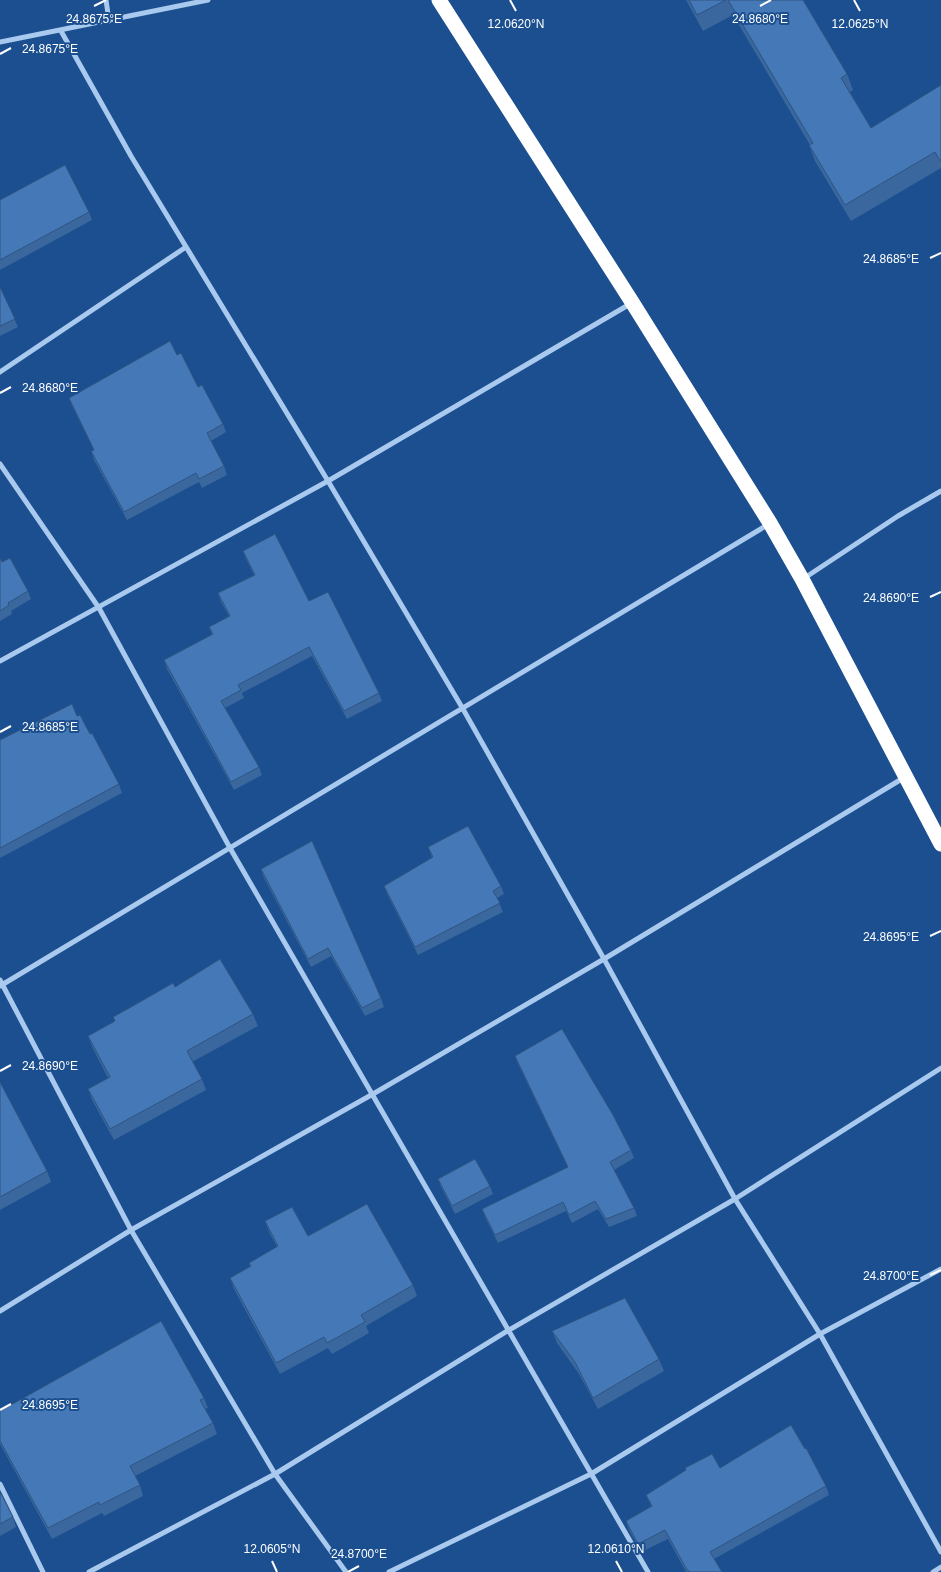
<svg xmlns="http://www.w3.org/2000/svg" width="941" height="1572" font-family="Helvetica,sans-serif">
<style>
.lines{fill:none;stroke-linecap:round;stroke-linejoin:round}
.street{stroke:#a9c9ee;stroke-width:5}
.highway{stroke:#fff;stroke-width:15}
.wall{fill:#3a679d}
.building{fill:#4478b7;stroke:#305480}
.ticks{fill:none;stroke:#fff;stroke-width:2}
.ticks-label{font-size:12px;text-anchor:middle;fill:#fff;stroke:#1b4f8f;stroke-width:4;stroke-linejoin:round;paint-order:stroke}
</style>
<rect width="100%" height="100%" fill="#1b4f8f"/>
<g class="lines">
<path class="street" d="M 106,0 L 109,21
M 61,31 L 131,156 L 328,481 L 463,709 L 604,959 L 735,1199 L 820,1334 L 941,1552
M 0,42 L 208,0
M 0,372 L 186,247
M 0,464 L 99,608 L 230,848 L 648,1572
M 803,579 L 898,516 L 941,491
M 0,661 L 328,481 L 630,304
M 0,980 L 131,1230 L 275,1474 L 346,1572
M 0,986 L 769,524
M 0,1311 L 131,1230 L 373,1094 L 604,959 L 905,777
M 0,1484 L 43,1572
M 89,1572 L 275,1474 L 509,1330 L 735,1199 L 941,1068
M 389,1572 L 591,1474 L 820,1334 L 941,1269
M 933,1572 L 941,1567"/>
<path class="highway" d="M 439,0 L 632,302 L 770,523 L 802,579 L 941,844"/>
</g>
<path class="wall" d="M 686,0 L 803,0 L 847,74 L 853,90 L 850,92 L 871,128 L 941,85 L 941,168 L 851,221 L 815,161 L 809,145 L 810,145 L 733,15 L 703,31 Z
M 0,200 L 89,212 L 92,220 L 0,270 Z
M 0,287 L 18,327 L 0,336 Z
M 177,355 L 223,424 L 226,432 L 211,441 L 224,466 L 227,475 L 202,488 L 199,482 L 127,520 L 94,460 L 91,451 L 94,450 L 72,406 L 69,398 Z
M 243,551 L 309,601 L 379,693 L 382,701 L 347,719 L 312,656 L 242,693 L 244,698 L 225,708 L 259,767 L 262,775 L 234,790 L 167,669 L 164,660 L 212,635 L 209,627 L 229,616 L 221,602 L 218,593 L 254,575 L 246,559 Z
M 0,558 L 2,562 L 28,591 L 31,599 L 11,611 L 12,614 L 0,621 Z
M 77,716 L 119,784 L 122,793 L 0,858 L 0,740 Z
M 428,847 L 501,886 L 504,894 L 497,898 L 503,912 L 418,955 L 387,894 L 384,886 L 432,858 Z
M 261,869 L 381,998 L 384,1007 L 365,1016 L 331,956 L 311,967 L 264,878 Z
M 175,987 L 253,1014 L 258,1026 L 192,1062 L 202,1079 L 206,1090 L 114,1140 L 92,1100 L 88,1089 L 108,1078 L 92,1047 L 88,1036 L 115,1021 L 113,1017 Z
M 515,1056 L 631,1150 L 634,1158 L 614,1170 L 634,1208 L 637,1216 L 609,1227 L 598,1209 L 572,1223 L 566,1211 L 498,1243 L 485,1217 L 482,1209 L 568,1168 L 518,1064 Z
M 0,1082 L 47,1171 L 51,1182 L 0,1210 Z
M 438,1179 L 490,1186 L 493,1194 L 455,1214 L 441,1187 Z
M 265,1221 L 308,1236 L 413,1285 L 417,1296 L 366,1326 L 369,1333 L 332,1354 L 328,1348 L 280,1374 L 234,1289 L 230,1278 L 250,1267 L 249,1263 L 277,1247 L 269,1232 Z
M 552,1331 L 659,1359 L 664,1371 L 598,1409 L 579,1374 L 557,1343 Z
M 204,1398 L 208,1408 L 205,1409 L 213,1423 L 217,1434 L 135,1476 L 140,1485 L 143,1496 L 104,1516 L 102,1513 L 52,1539 L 0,1444 L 0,1411 Z
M 720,1468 L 826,1486 L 829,1495 L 714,1559 L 722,1572 L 686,1572 L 668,1539 L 641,1552 L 629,1530 L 626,1521 L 651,1506 L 646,1495 Z
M 0,1494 L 13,1517 L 16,1527 L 0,1536 Z"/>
<path class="building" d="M 689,0 L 726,0 L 697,15 Z
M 728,0 L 803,0 L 847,74 L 841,78 L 871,128 L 941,85 L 941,162 L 935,152 L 845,205 L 809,145 L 813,143 Z
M 65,165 L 89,212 L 0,260 L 0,200 Z
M 0,287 L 15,319 L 0,326 Z
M 170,341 L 177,355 L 181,353 L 198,387 L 202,385 L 223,424 L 207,433 L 224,466 L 199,479 L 196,473 L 124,512 L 91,451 L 94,450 L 69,398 Z
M 275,534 L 309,601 L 328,592 L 379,693 L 344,711 L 309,647 L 238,685 L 241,690 L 221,701 L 259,767 L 231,782 L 164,660 L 213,634 L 209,627 L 230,616 L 218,593 L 255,575 L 243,551 Z
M 0,558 L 2,562 L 10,558 L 28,591 L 8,603 L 9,605 L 0,611 Z
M 72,704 L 77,716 L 80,715 L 90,734 L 92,733 L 119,784 L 0,848 L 0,740 Z
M 468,826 L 501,886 L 493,891 L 500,903 L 415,947 L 384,886 L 433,857 L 428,847 Z
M 312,841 L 381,998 L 362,1008 L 328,948 L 308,959 L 261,869 Z
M 220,959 L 253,1014 L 187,1051 L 202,1079 L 110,1129 L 88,1089 L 110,1077 L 88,1036 L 115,1021 L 113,1017 L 131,1007 L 173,983 L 175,987 Z
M 562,1029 L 613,1115 L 631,1150 L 610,1162 L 634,1208 L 606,1219 L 595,1201 L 569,1215 L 563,1202 L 495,1235 L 482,1209 L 568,1167 L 515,1056 Z
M 0,1082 L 47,1171 L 0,1197 Z
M 475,1159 L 490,1186 L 452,1206 L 438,1179 Z
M 367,1204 L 413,1285 L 361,1315 L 365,1322 L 327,1343 L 324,1337 L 276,1363 L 230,1278 L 251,1266 L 249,1263 L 278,1246 L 265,1221 L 292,1207 L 308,1236 Z
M 625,1298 L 659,1359 L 593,1398 L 575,1362 L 552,1331 Z
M 161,1321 L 204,1398 L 200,1400 L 213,1423 L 130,1466 L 140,1485 L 100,1505 L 99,1502 L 48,1528 L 0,1441 L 0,1411 Z
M 791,1425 L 805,1449 L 806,1448 L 826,1486 L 710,1552 L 722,1572 L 690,1572 L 688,1570 L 687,1570 L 665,1530 L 638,1544 L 626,1521 L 652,1506 L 646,1495 L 686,1470 L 685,1468 L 712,1454 L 720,1468 Z
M 1,1493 L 13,1517 L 0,1524 L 0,1494 Z"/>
<path class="ticks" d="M 510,0 L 516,11M 854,0 L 860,11M 94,6 L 106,0M 760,6 L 771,0M 0,54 L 11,48M 930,258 L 941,253M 0,393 L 11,387M 930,597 L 941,592M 0,732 L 11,726M 930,936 L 941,931M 0,1071 L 11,1065M 930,1275 L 941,1270M 0,1410 L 11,1404M 272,1561 L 277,1572M 616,1561 L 622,1572M 348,1572 L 359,1566"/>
<g class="ticks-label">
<text x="94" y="23">24.8675°E</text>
<text x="760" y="23">24.8680°E</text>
<text x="516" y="28">12.0620°N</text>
<text x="860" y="28">12.0625°N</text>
<text x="50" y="53">24.8675°E</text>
<text x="891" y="263">24.8685°E</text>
<text x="50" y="392">24.8680°E</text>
<text x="891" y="602">24.8690°E</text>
<text x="50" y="731">24.8685°E</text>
<text x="891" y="941">24.8695°E</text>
<text x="50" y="1070">24.8690°E</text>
<text x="891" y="1280">24.8700°E</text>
<text x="50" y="1409">24.8695°E</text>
<text x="272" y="1553">12.0605°N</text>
<text x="616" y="1553">12.0610°N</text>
<text x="359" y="1558">24.8700°E</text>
</g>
</svg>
